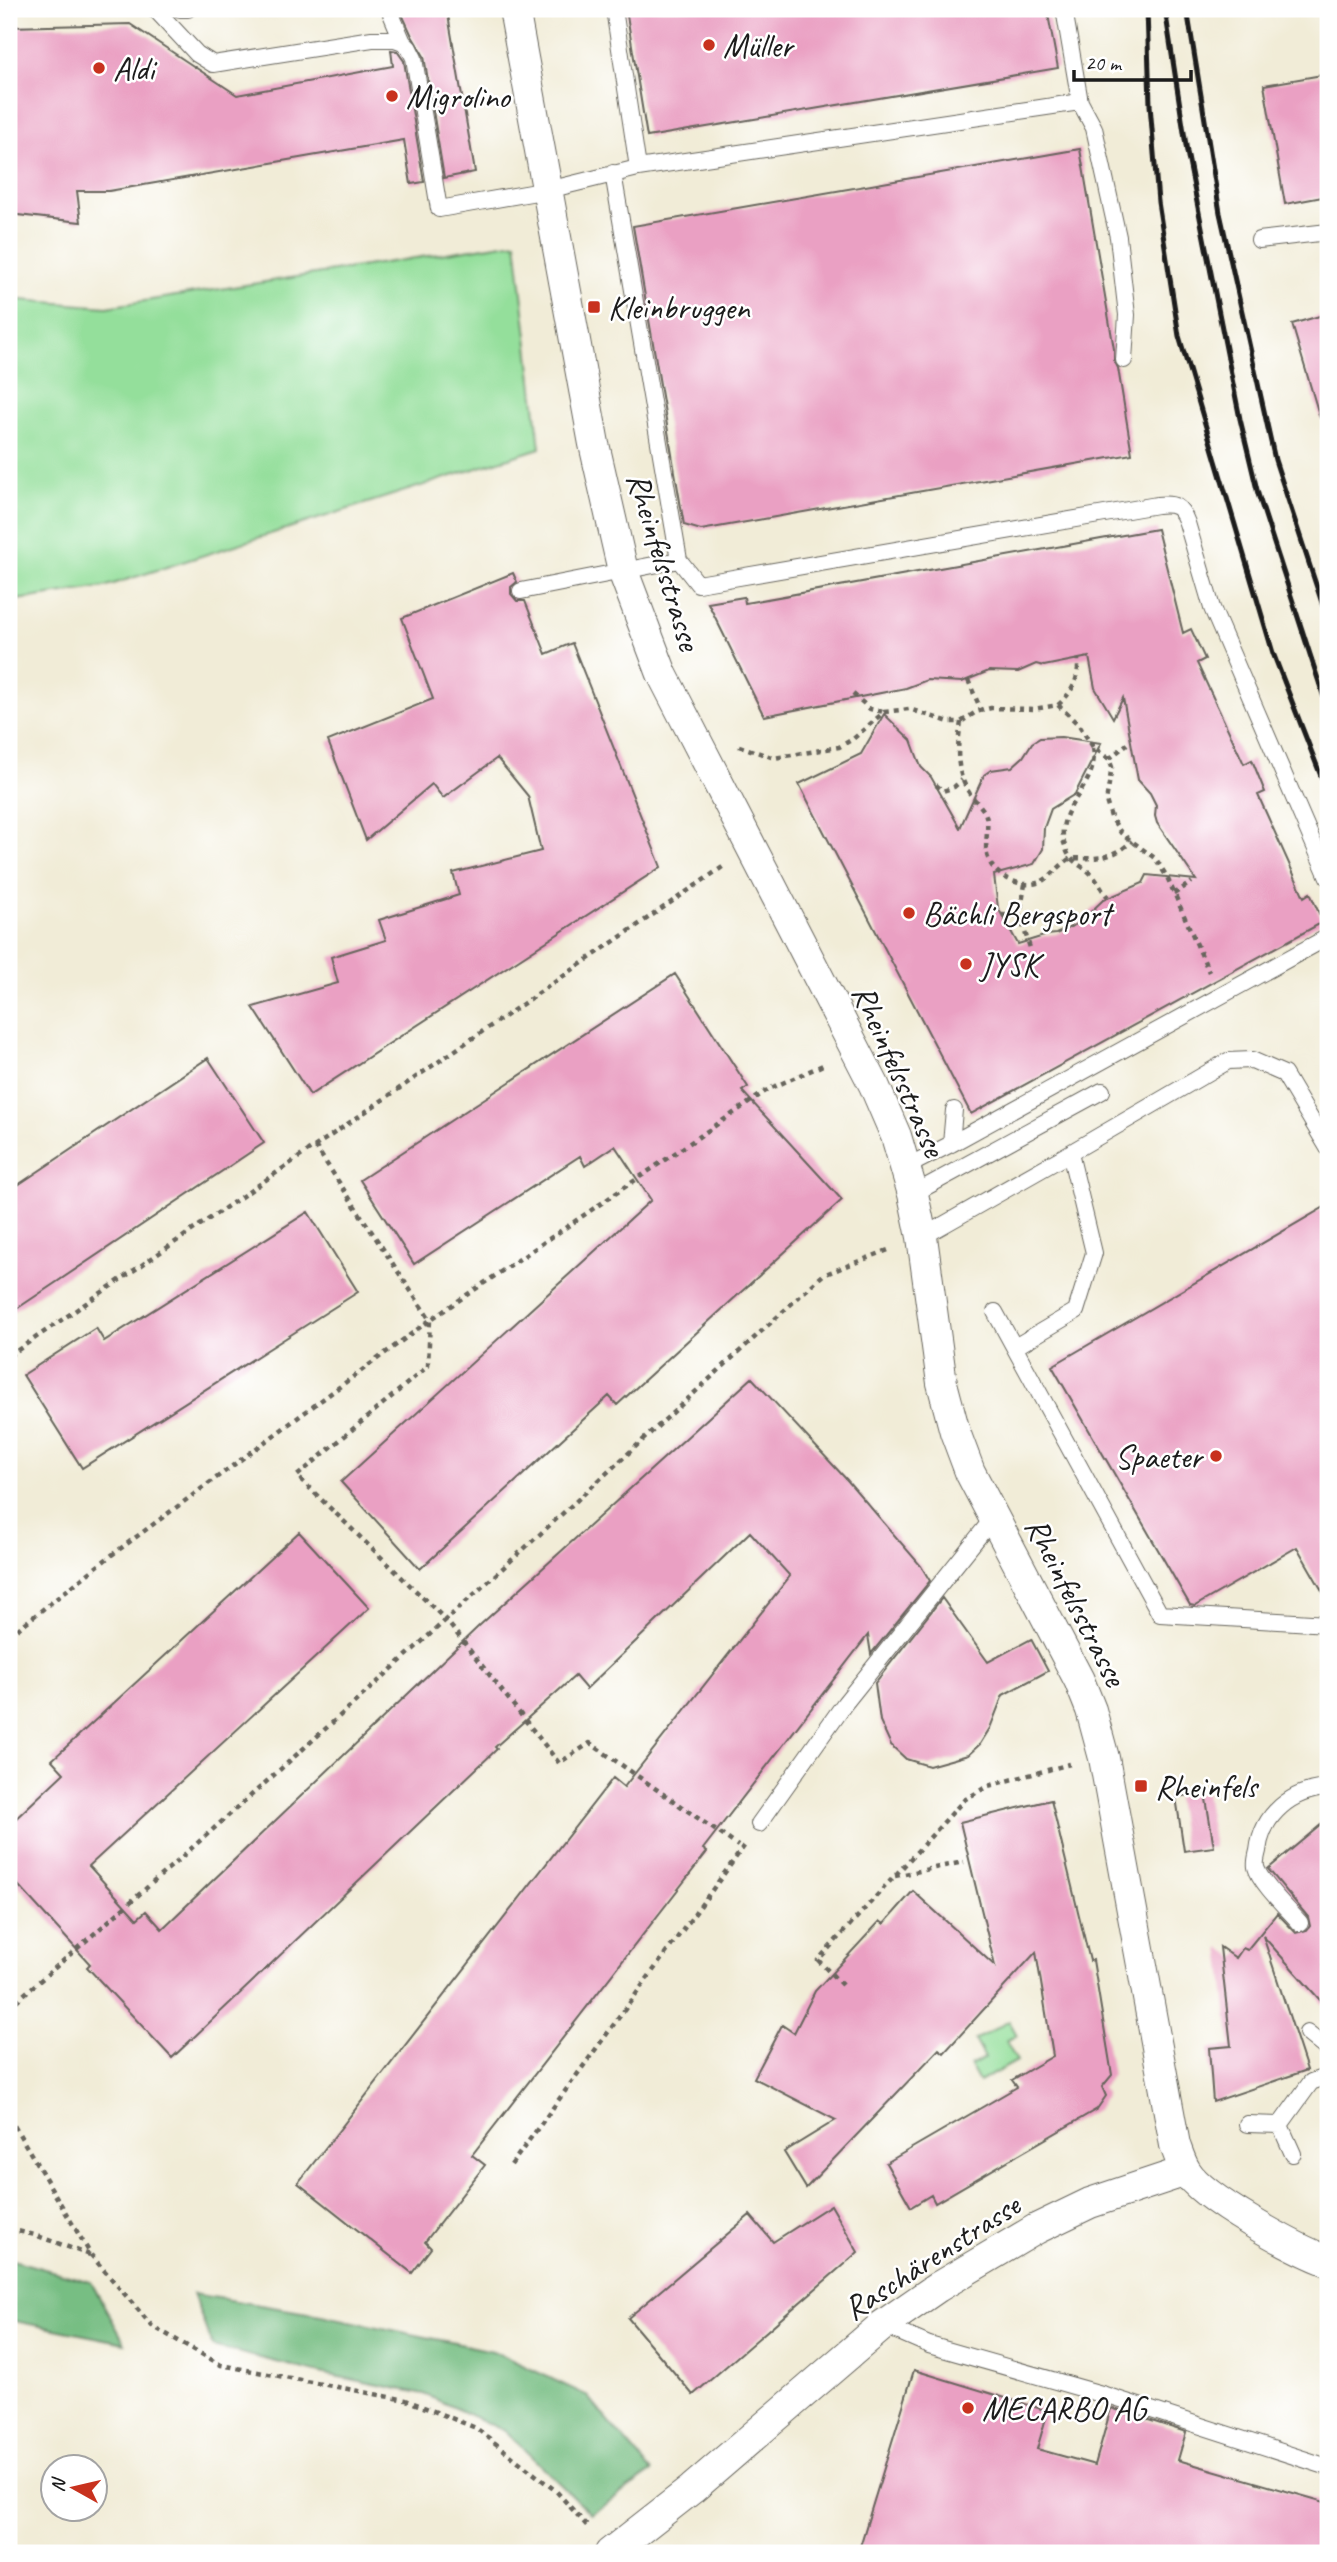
<svg xmlns="http://www.w3.org/2000/svg" width="1337" height="2562" font-family="Caveat,sans-serif">
<style>
.green{fill:#94df9b;stroke:#587e5c;stroke-width:2}
.forest{fill:#77be83;stroke:#4a6d50;stroke-width:2}
.building{fill:#eaa0c3}
.lines{fill:none;stroke-linecap:round;stroke-linejoin:round}
.service-casing{stroke:#67655d;stroke-width:18}
.minor-casing{stroke:#67655d;stroke-width:32}
.path{stroke:#67655d;stroke-width:4.5;stroke-dasharray:5 5;stroke-linecap:butt}
.service{stroke:#fff;stroke-width:16}
.minor{stroke:#fff;stroke-width:30}
.rail{stroke:#1c1c1c;stroke-width:5}
.poi-dot{fill:#c8321e;stroke:#fff;stroke-width:2.5}
.labels{text-anchor:middle;stroke-width:5;stroke-linejoin:round;paint-order:stroke}
.poi-label{font-size:33px;fill:#1c1c1c;stroke:#fff;text-anchor:start}
.street-label{font-size:33px;fill:#1c1c1c;stroke:#fff}
</style>
<rect width="100%" height="100%" fill="#fff"/>
<filter id="ink" filterUnits="userSpaceOnUse"><feTurbulence type="fractalNoise" baseFrequency=".0143" numOctaves="2"/><feDisplacementMap in="SourceGraphic" scale="14" xChannelSelector="R" yChannelSelector="G"/><feConvolveMatrix kernelMatrix="1 2 1 2 8 2 1 2 1" color-interpolation-filters="sRGB"/></filter>
<filter id="wash" filterUnits="userSpaceOnUse"><feTurbulence type="fractalNoise" baseFrequency=".00686" numOctaves="4" result="noise"/><feDisplacementMap in="SourceGraphic" scale="28" xChannelSelector="R" yChannelSelector="G"/><feGaussianBlur stdDeviation="1.57" result="paint"/><feColorMatrix in="noise" values="0 0 0 0 0 0 0 0 0 0 0 0 0 0 0 0 0 1.4 0 .05"/><feComposite in="paint" operator="in"/></filter>
<g filter="url(#wash)">
<rect width="100%" height="100%" fill="#f1ecd7"/>
<path class="green" d="M 516,242 L 540,448 L 104,587 L 9,601 L 9,299 L 107,307 Z
M 1009,2021 L 1017,2035 L 1006,2041 L 1017,2061 L 979,2082 L 970,2066 L 985,2058 L 975,2040 Z"/>
<path class="forest" d="M 9,2259 L 91,2282 L 125,2343 L 9,2320 Z
M 193,2294 L 321,2315 L 493,2351 L 586,2395 L 652,2472 L 591,2514 L 505,2431 L 424,2394 L 324,2374 L 212,2346 Z"/>
<g id="blocks">
<path class="building" d="M 426,9 L 447,9 L 475,172 L 444,178 L 424,56 L 412,36 L 402,14 Z
M 626,9 L 1047,9 L 1058,68 L 647,137 Z
M 130,24 L 237,95 L 393,66 L 391,50 L 397,51 L 404,61 L 424,182 L 411,184 L 404,140 L 109,191 L 77,191 L 81,222 L 9,214 L 9,27 Z
M 1328,74 L 1328,196 L 1285,204 L 1264,85 Z
M 1080,149 L 1114,349 L 1114,360 L 1118,368 L 1132,454 L 701,530 L 684,525 L 633,226 Z
M 1323,315 L 1328,334 L 1328,417 L 1320,418 L 1292,324 Z
M 1157,529 L 1183,633 L 1191,629 L 1205,659 L 1197,663 L 1244,764 L 1252,760 L 1265,792 L 1258,795 L 1304,897 L 1310,893 L 1323,922 L 971,1114 L 799,784 L 861,754 L 884,714 L 911,740 L 921,767 L 931,777 L 960,828 L 984,775 L 991,770 L 1012,767 L 1023,757 L 1032,743 L 1040,738 L 1061,737 L 1101,743 L 1075,794 L 1051,809 L 1044,828 L 1043,849 L 1034,864 L 994,875 L 998,908 L 1018,944 L 1047,935 L 1056,934 L 1079,923 L 1103,900 L 1143,883 L 1147,875 L 1196,880 L 1157,823 L 1155,816 L 1156,805 L 1150,793 L 1138,780 L 1123,698 L 1113,718 L 1095,688 L 1089,657 L 1044,666 L 1036,664 L 1018,672 L 989,671 L 962,682 L 927,680 L 906,688 L 764,716 L 708,603 L 744,597 L 745,603 Z
M 513,573 L 517,582 L 511,587 L 511,594 L 517,601 L 525,601 L 546,654 L 572,643 L 661,867 L 310,1095 L 253,1007 L 338,983 L 331,957 L 386,940 L 379,920 L 459,895 L 453,873 L 541,851 L 528,796 L 497,758 L 443,798 L 432,784 L 366,840 L 328,741 L 433,699 L 402,618 Z
M 675,974 L 748,1087 L 742,1091 L 842,1200 L 617,1405 L 609,1396 L 420,1569 L 341,1482 L 651,1200 L 615,1146 L 585,1166 L 580,1156 L 414,1264 L 360,1180 Z
M 208,1058 L 264,1143 L 9,1314 L 9,1191 Z
M 1328,1205 L 1328,1601 L 1297,1547 L 1195,1606 L 1190,1605 L 1052,1366 Z
M 308,1212 L 358,1292 L 82,1468 L 23,1375 L 96,1328 L 104,1341 Z
M 752,1378 L 847,1480 L 921,1566 L 930,1581 L 871,1654 L 868,1635 L 703,1849 L 707,1852 L 472,2155 L 485,2165 L 425,2242 L 431,2248 L 412,2273 L 298,2183 L 613,1778 L 624,1787 L 790,1576 L 750,1532 L 586,1689 L 575,1676 L 495,1747 L 497,1749 L 172,2058 L 87,1967 L 90,1964 L 9,1875 L 9,1825 L 64,1773 L 52,1760 L 299,1532 L 369,1608 L 89,1866 L 137,1919 L 146,1911 L 162,1929 L 479,1626 Z
M 942,1598 L 988,1662 L 1031,1639 L 1048,1671 L 1003,1695 L 990,1728 L 980,1744 L 968,1755 L 929,1766 L 906,1759 L 891,1745 L 880,1721 L 875,1683 Z
M 1205,1793 L 1214,1847 L 1184,1851 L 1176,1797 Z
M 1051,1800 L 1090,1961 L 1093,1960 L 1112,2075 L 1102,2087 L 1106,2096 L 1097,2109 L 935,2203 L 931,2195 L 911,2207 L 886,2163 L 1017,2087 L 1012,2080 L 1053,2056 L 1036,1952 L 944,2053 L 939,2049 L 806,2188 L 784,2152 L 836,2120 L 754,2078 L 782,2025 L 794,2033 L 815,1991 L 880,1921 L 884,1924 L 913,1891 L 995,1966 L 960,1822 Z
M 1328,1819 L 1328,2009 L 1263,1936 L 1307,2070 L 1213,2102 L 1209,2048 L 1231,2046 L 1220,1947 L 1236,1958 L 1243,1948 L 1247,1950 L 1277,1913 L 1296,1933 L 1307,1930 L 1310,1926 L 1308,1917 L 1268,1869 Z
M 831,2205 L 858,2252 L 693,2395 L 628,2318 L 750,2215 L 773,2242 Z
M 914,2370 L 1048,2411 L 1037,2449 L 1095,2465 L 1111,2408 L 1186,2432 L 1178,2460 L 1328,2503 L 1328,2553 L 858,2553 Z"/>
</g>
</g>
<g filter="url(#ink)">
<use href="#blocks" fill-opacity="0" stroke="#67655d" stroke-width="2"/>
<g class="lines">
<defs>
<path id="service" d="M 155,9 L 197,54 L 213,64 L 372,39 L 395,39 L 403,42
M 180,9 L 188,9
M 389,9 L 403,42 L 409,48 L 414,58 L 439,209 L 548,190 L 638,168 L 1080,102
M 614,9 L 638,168
M 1064,9 L 1080,102 L 1094,128 L 1118,237 L 1127,315 L 1124,360
M 613,173 L 679,560
M 1259,240 L 1328,232
M 521,591 L 679,560 L 698,584 L 1157,505 C 1175,503 1181,506 1187,523 L 1212,608 L 1328,877
M 951,1144 L 954,1110
M 906,1167 L 951,1144 L 1328,937
M 913,1194 L 1102,1091
M 922,1237 L 1070,1153
M 995,1312 L 1160,1614 L 1328,1624
M 1015,1347 L 1076,1311 L 1094,1253 L 1070,1153 L 1228,1061 L 1252,1060 L 1284,1074 L 1328,1148
M 759,1824 L 845,1703 L 994,1517
M 1300,1923 C 1289,1910 1260,1883 1256,1867 C 1255,1862 1257,1855 1258,1851 C 1262,1814 1292,1790 1328,1788
M 1307,2033 L 1328,2050
M 1247,2124 L 1280,2125 L 1311,2082 L 1328,2076
M 1280,2125 L 1293,2154
M 883,2325 L 929,2345 L 1105,2395 L 1328,2467"/>
<path id="minor" d="M 514,9 L 594,444 L 623,571 L 662,674 L 874,1085 L 896,1136 L 913,1194 L 922,1237 L 942,1383 L 955,1432 L 970,1472 L 1079,1680 L 1091,1710 L 1104,1758 L 1175,2145 C 1178,2153 1181,2163 1186,2171 C 1203,2199 1296,2249 1328,2261
M 610,2553 L 692,2489 L 883,2325 L 938,2287 L 1036,2229 L 1090,2203 L 1186,2171"/>
</defs>
<use href="#service" class="service-casing"/>
<use href="#minor" class="minor-casing"/>
<path class="path" d="M 968,680 L 981,710
M 853,694 L 870,709 L 884,712
M 1058,705 C 1073,691 1079,680 1078,659
M 961,722 C 957,747 955,772 970,794 C 975,801 984,808 986,816 C 990,829 983,845 988,858 C 994,876 1019,888 1037,883 C 1049,880 1060,864 1071,858 C 1096,859 1113,859 1132,841
M 739,746 L 774,758 L 839,747 L 853,739 L 884,712 L 909,709 L 949,722 L 961,722 L 976,712 L 991,708 L 1034,709 L 1058,705 L 1079,725 L 1093,747 L 1109,759 L 1112,767 L 1106,801 L 1111,817 L 1121,833 L 1156,859 L 1167,877 L 1209,972
M 1093,748 C 1100,787 1055,804 1064,843 C 1066,848 1067,854 1071,858 C 1077,865 1086,868 1092,875 C 1099,882 1101,890 1108,897
M 1109,759 L 1127,744
M 936,785 L 943,791 L 954,787 L 962,780
M 1025,884 L 1020,916 L 1030,948
M 1174,894 L 1192,882
M 1002,915 L 1020,916
M 315,1146 L 430,1320 L 428,1366 L 297,1476 L 446,1620 L 559,1763 L 590,1743 L 738,1846
M 9,1356 L 724,866
M 9,1636 L 109,1557 L 430,1320 L 769,1089 L 823,1065
M 895,1876 L 964,1862
M 1324,1963 L 1328,1968
M 842,1985 L 818,1960 L 964,1800 L 988,1786 L 1070,1764
M 9,1998 L 14,2003 C 289,1767 555,1520 823,1275 L 891,1249
M 9,2117 L 91,2255 L 152,2326 L 221,2365 L 406,2400 L 476,2428 L 556,2491 L 589,2528
M 511,2165 L 745,1845
M 9,2229 L 35,2235 L 90,2255"/>
<use href="#service" class="service"/>
<use href="#minor" class="minor"/>
<path class="rail" d="M 1147,9 L 1150,105 L 1158,202 L 1179,336 L 1273,653 L 1328,794
M 1165,9 L 1187,152 L 1240,419 L 1258,494 L 1328,710
M 1187,9 L 1220,213 L 1275,460 L 1328,621"/>
</g>
</g>
<g class="poi-dot">
<circle cx="709" cy="45" r="7"/>
<circle cx="99" cy="68" r="7"/>
<circle cx="392" cy="96" r="7"/>
<rect x="587" y="300" width="14" height="14" rx="3.5"/>
<circle cx="909" cy="913" r="7"/>
<circle cx="966" cy="964" r="7"/>
<circle cx="1216" cy="1456" r="7"/>
<rect x="1134" y="1779" width="14" height="14" rx="3.5"/>
<circle cx="968" cy="2408" r="7"/>
</g>
<g class="labels">
<g class="poi-label">
<text x="723" y="57">Müller</text>
<text x="113" y="80">Aldi</text>
<text x="406" y="108">Migrolino</text>
<text x="608" y="319">Kleinbruggen</text>
<text x="923" y="925">Bächli Bergsport</text>
<text x="980" y="976">JYSK</text>
<text x="1202" y="1468" text-anchor="end">Spaeter</text>
<text x="1155" y="1798">Rheinfels</text>
<text x="982" y="2420">MECARBO AG</text>
</g>
<g class="street-label">
<text transform="translate(665 561) rotate(73)" y="12">Rheinfelsstrasse</text>
<text transform="translate(900 1070) rotate(66)" y="12">Rheinfelsstrasse</text>
<text transform="translate(1077 1601) rotate(63)" y="12">Rheinfelsstrasse</text>
<text transform="translate(931 2256) rotate(-33)" y="12">Raschärenstrasse</text>
</g>
</g>
<rect width="1337" height="2562" fill="none" stroke="#fff" stroke-width="35"/>
<g transform="translate(74 2488) rotate(278)"><circle r="33" fill="#ffffff" stroke="#a4a4a4" stroke-width="2"/>
<path d="M0-5L12 26L0 18L-12 26Z" fill="#c8321e"/>
<text y="-10" font-size="19" font-weight="bold" text-anchor="middle" fill="#1c1c1c">N</text>
</g>
<path d="M1074 70v10h117v-10" fill="none" stroke="#1c1c1c" stroke-width="3.5"/>
<text x="1085" y="70" font-size="21" fill="#1c1c1c" stroke="#ffffff" stroke-width="5" paint-order="stroke">20 m</text>
</svg>
